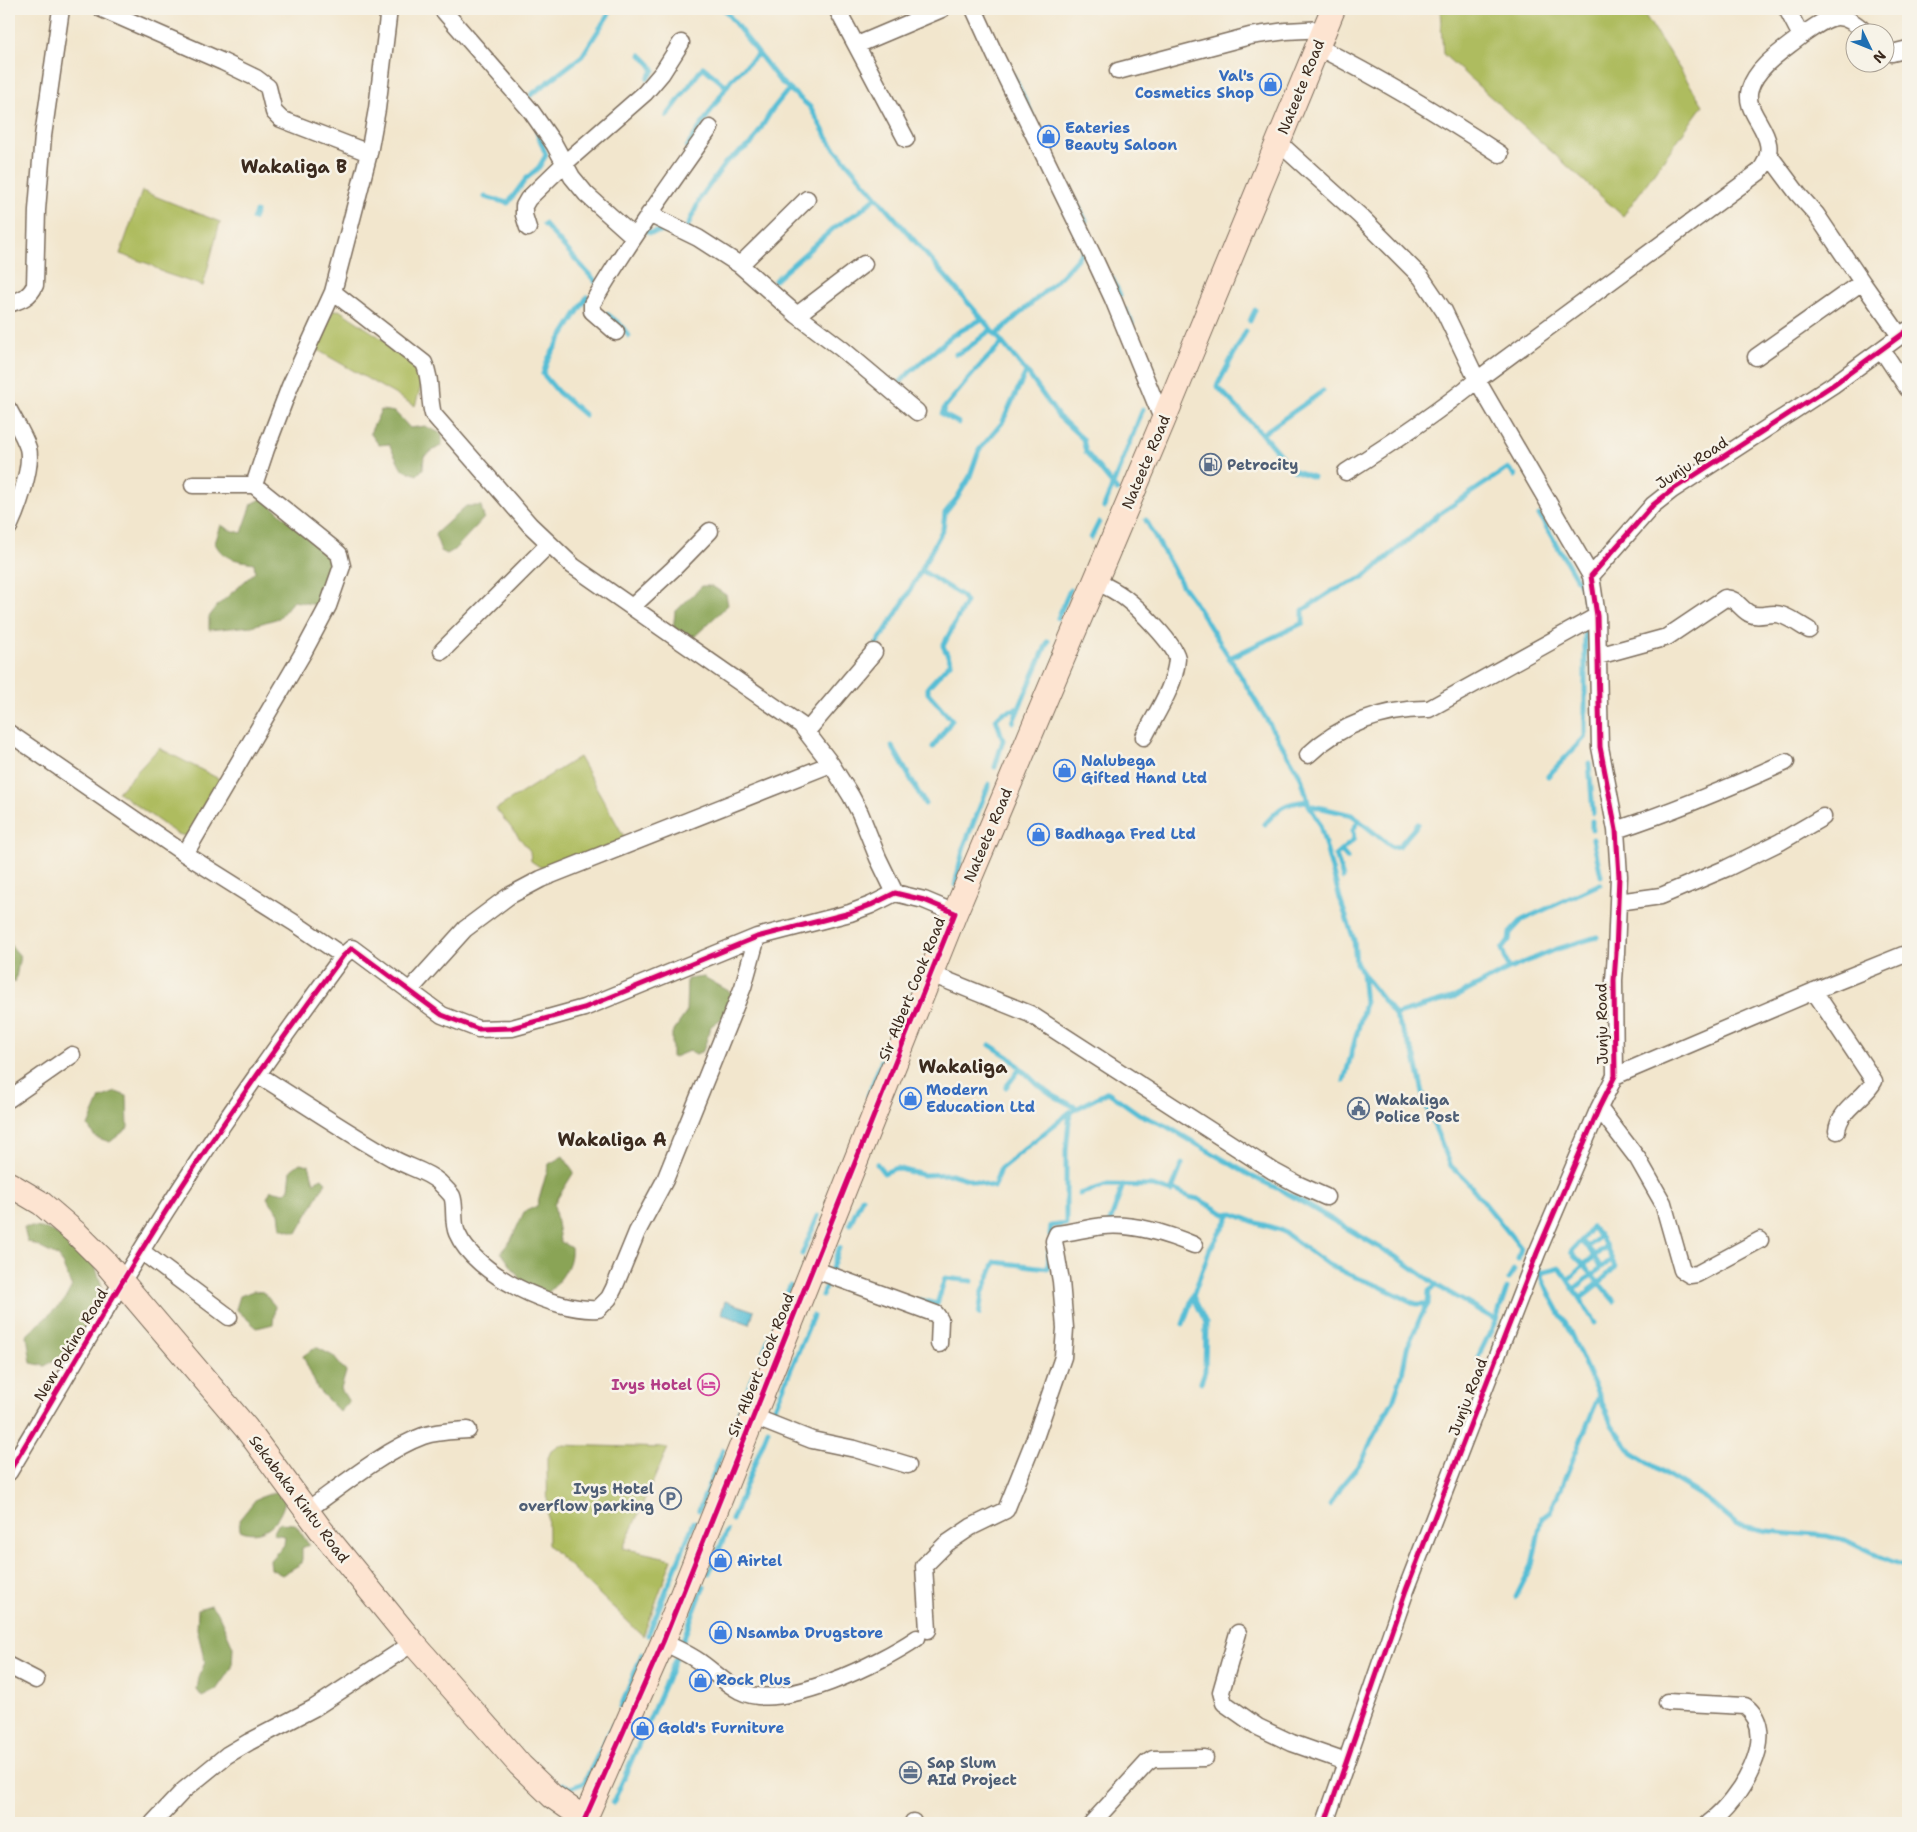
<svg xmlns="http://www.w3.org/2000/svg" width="1917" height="1832" font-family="'Shantell Sans',sans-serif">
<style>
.green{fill:#aebc5f;stroke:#74733e}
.forest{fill:#8aa456;stroke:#62673a}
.water{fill:#57bed5;stroke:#49747a}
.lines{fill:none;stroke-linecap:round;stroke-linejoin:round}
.stream{stroke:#57bed5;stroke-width:5}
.street-casing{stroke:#7b6c5b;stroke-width:19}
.secondary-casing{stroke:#7b6c5b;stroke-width:26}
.street{stroke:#fff;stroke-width:16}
.secondary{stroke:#fde4d1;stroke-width:24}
.cycleway-casing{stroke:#f7f3e8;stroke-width:8}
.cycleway{stroke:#d6006c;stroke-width:5}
.labels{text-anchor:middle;stroke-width:5;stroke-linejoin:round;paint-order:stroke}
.shop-label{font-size:15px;font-weight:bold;fill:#366cbe;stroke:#f7f3e8;text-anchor:start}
.street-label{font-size:15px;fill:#3b2a1e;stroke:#f7f3e8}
.service-label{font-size:15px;font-weight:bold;fill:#4e5e75;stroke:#f7f3e8;text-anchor:start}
.hotel-label{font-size:15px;font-weight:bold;fill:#b23c85;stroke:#f7f3e8;text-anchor:end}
.quarter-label{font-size:18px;font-weight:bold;fill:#3b2a1e;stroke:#f7f3e8}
</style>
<rect width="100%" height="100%" fill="#f7f3e8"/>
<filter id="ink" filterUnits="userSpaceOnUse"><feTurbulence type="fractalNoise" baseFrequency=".02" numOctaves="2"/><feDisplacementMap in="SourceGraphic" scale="10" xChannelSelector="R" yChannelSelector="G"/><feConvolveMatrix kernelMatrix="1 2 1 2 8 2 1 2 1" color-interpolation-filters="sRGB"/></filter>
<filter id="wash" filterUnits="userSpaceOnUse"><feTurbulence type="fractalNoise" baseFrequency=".0096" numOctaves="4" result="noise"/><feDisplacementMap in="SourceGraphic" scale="20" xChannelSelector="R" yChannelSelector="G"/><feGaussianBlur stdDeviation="1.12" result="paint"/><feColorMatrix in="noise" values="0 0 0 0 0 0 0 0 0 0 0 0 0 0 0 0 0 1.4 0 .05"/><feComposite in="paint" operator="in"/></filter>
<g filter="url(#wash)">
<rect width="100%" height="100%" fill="#f2e6cd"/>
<path class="green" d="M 1440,9 L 1641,9 L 1703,105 L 1623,216 L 1443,54 Z
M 142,191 L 220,222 L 203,286 L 164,273 L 149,264 L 120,254 Z
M 339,310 L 417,362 L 422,383 L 415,406 L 314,348 L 333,311 Z
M 159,748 L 223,781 L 194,832 L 186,836 L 177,834 L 118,792 Z
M 579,757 L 626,840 L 549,867 L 540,867 L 531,861 L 530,851 L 496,809 Z
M 559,1445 L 668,1448 L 623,1548 L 672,1559 L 643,1636 L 548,1545 L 547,1460 L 551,1451 Z"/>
<path class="forest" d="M 381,410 L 395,412 L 410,428 L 425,426 L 442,434 L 442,445 L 424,456 L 423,469 L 417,475 L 402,469 L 389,444 L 379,445 L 370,433 Z
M 263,498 L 329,557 L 330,583 L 317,605 L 293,601 L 279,618 L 252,626 L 209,630 L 209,617 L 217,606 L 255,572 L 254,563 C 237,560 223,560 215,543 L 221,525 L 230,530 L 242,533 L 252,504 Z
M 466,506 L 481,506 L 484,518 L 454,550 L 447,554 L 441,551 L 435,534 Z
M 702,586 L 712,586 L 726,595 L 728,605 L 694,637 L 673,630 L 675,612 Z
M 9,943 L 20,956 L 15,983 L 9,978 Z
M 704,977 L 734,994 L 731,1012 L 711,1026 L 703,1051 L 696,1054 L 689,1051 L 672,1058 L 672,1033 L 686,1013 L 687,979 Z
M 116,1092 L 127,1096 L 128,1128 L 110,1142 L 95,1137 L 88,1126 L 100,1098 Z
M 563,1156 L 574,1172 L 554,1204 L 560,1241 L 571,1248 C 573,1269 555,1286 541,1300 L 525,1299 L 518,1276 L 501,1252 L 511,1240 L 524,1212 L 537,1206 L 549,1164 Z
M 300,1163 L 309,1165 L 314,1182 L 322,1178 L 326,1182 L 297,1233 L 281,1228 L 279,1213 L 267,1198 L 271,1190 L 284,1193 L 289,1189 L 291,1170 Z
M 24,1227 C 30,1227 36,1227 41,1228 C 63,1231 75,1254 94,1263 L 102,1286 L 98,1313 L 79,1344 L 45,1366 L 31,1363 L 27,1335 L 64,1301 L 72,1286 L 59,1257 L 27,1241 Z
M 253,1291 L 263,1292 L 275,1306 L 273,1324 L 257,1328 L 236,1309 L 240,1296 Z
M 316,1347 L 333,1356 L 346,1372 L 341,1389 L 349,1402 L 340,1412 L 318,1390 L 303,1356 Z
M 278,1491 L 285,1500 C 281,1522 262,1540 240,1530 L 239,1520 L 256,1499 Z
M 279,1523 L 295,1524 L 309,1545 L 302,1548 L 302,1563 L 282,1575 L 271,1569 L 270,1560 L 284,1545 L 285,1536 L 273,1534 Z
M 211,1605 L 219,1615 L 233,1647 L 232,1667 L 216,1690 L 202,1697 L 197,1690 L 199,1677 L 205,1662 L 197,1629 L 198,1609 Z"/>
<path class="water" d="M 725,1301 L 754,1311 L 750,1324 L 721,1314 Z"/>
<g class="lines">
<path class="stream" d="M 724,9 L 779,80 L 810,107 L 831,144 L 996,335 L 1029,375 L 1058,416 L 1083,439 L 1086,452 L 1117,490
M 641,55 L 650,64 L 654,70 L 648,78
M 1013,75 L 1032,114
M 531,95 L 582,56 L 612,9
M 667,116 L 703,67 L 727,87
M 687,147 L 731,80 L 758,54
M 485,197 L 508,203 L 526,179 L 539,167 L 546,155 L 537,132
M 1075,200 L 1086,221
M 253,219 L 256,212
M 544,224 L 596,282
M 642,228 L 650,233 L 669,230
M 688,229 L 687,227 L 701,197 L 726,162 L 752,143 L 772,110 L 788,90
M 1112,278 L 1120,295
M 775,280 L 835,227 L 860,211 L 876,197
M 1126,310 L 1132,323
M 607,314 L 620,324 L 629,336
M 1250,321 L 1255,310
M 1246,331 L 1217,386 L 1262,434
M 996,335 C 1025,307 1058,284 1083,251 L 1083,248
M 956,354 C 968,351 980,337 991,330
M 893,390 L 910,372 L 953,335 L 982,319
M 585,415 L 558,392 L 543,374 L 548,359 L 587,297
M 959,423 L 942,414 L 945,407 L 976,370 L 1002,343
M 1313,477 L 1293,470 L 1262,434 L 1323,391
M 1104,507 L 1143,409
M 1539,515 L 1583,590 L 1586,608
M 1146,520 L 1182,585 L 1193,600 L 1234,665 L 1301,777 L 1309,805 L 1319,822 L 1341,902 L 1354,940 L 1356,963 L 1368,981 L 1395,1015 L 1415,1057 L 1426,1106 L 1451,1166 L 1466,1180 L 1521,1248 L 1518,1259
M 1091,538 L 1099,522
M 921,570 L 962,596 L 966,602 L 943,646 L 951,662 L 928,687 L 928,693 L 952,720 L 933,747
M 1058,618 L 1070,590
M 873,650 L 906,598 L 943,529 L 945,513 L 957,498 L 970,476 L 979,450 L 1002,423 L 1026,372
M 1229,658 L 1303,623 L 1303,610 L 1332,591 L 1363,578 L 1439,514 L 1508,468 L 1515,476
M 1013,722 L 1048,641
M 892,746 L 925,804
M 1589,763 L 1593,813
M 995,767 L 1003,740 L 996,719 L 1002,713 L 1019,708
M 1548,776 L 1585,737 L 1585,630
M 1309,805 L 1352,815 L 1392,847 L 1399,846 L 1418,824
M 1592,821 L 1592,830
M 1265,824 C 1280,807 1284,803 1308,801
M 1593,839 L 1601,876
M 1341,851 L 1347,858
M 1343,878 L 1336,855 L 1354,839 L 1353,830 L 1359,820
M 955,885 L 964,846 L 989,784
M 1509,969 L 1502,949 L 1509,940 L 1510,933 L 1522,920 L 1600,884
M 904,1008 L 909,995
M 1395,1015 L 1455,997 L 1509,969 L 1554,950 L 1597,937
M 990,1045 L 1009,1057 L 1037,1084 L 1054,1096 L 1077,1108
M 1344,1081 L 1365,1003 L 1362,974
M 1006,1087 L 1020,1069 L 1023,1072
M 868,1096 L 897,1021
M 877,1164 L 884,1173 L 896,1168 L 923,1175 L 951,1174 L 994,1187 L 1000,1169 L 1070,1112 L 1108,1092 L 1139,1114 L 1166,1126 L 1253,1177 L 1285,1192 L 1401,1260 L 1441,1288 L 1496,1320 L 1507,1288
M 1173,1189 L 1189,1197 L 1198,1199 L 1225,1214 L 1231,1213 L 1257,1223 L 1281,1230 L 1326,1263 L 1350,1275 L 1379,1286 L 1416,1304 L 1428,1304
M 1079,1194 L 1108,1185 L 1153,1186 L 1171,1192 L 1182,1164
M 850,1224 L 862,1198
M 1093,1234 L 1105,1236 L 1123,1185
M 1050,1235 L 1051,1226 L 1066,1224 L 1066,1151 L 1070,1112
M 1588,1247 L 1581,1241 L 1592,1227 L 1600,1236
M 802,1254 L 818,1216
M 1537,1265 L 1549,1293 L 1570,1332 L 1612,1425 L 1632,1453 L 1707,1499 L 1737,1525 L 1766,1531 L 1827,1536 L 1845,1540 L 1876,1555 L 1908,1567
M 1601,1268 L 1588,1247 L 1600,1236 L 1606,1246
M 1541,1273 L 1560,1268 L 1595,1323
M 1509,1279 L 1514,1270
M 1568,1280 L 1584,1265 L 1614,1301
M 1574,1289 L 1611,1260
M 822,1296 L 839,1248
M 1193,1296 L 1206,1323 L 1205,1371 L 1201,1382
M 1580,1298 L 1599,1283 L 1615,1267 L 1606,1246 L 1584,1265 L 1571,1252 L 1581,1241
M 920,1300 L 937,1304 L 945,1278 L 972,1281
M 979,1314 L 982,1294 L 995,1262 L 1048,1268 L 1049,1251
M 1183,1324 L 1210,1249 L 1231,1213
M 764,1351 L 790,1286
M 1477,1359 L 1496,1320
M 737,1417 L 755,1370
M 771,1417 L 813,1316
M 1330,1505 L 1341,1486 L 1363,1460 L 1373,1437 L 1393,1401 L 1402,1374 L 1407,1348 L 1422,1314 L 1428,1304 L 1429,1291 L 1437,1285
M 699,1510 L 723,1450
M 732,1520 L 768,1430
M 709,1573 L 727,1531
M 1516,1597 L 1532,1565 L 1542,1517 L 1550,1511 L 1561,1488 L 1599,1396
M 648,1635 L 694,1522
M 683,1640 L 704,1586
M 621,1707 L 642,1654
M 563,1784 L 570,1788 L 584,1783 L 613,1725
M 613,1803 L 676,1658"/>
</g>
</g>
<g filter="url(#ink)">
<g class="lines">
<defs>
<path id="street" d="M 102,9 L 223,62 L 256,78 L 268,87 L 274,112 L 281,119 L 369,153
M 442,9 L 531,111 L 554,144 L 572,177 L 586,194 L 634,237
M 837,9 L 906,139
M 974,9 L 995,55 L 1094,258 L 1113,299 L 1163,421
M 1801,36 C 1829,17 1838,7 1865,32
M 857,45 L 942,9
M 1318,47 C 1381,79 1441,115 1500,154
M 1884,50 L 1892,53 L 1908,49
M 1118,71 L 1250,36 L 1286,31 L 1324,29
M 1278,142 L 1360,216 L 1421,277 L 1444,311 L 1477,380 L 1591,576
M 1769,155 L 1798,194 L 1816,214 L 1862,282
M 649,214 L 698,238 L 740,265 L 797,315 L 842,349 L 917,412
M 528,228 L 524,215 L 524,206 L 528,199 L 565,163 L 645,93 L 662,73 L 681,43
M 740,265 L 807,199
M 333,292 L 424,363 C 432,380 428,397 433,414 L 530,525 L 573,566 L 801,725 L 831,764 L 851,796 L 860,813 L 878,858 L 895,893
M 9,304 C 21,300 30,297 35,285 L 37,210 L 43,136 L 61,9
M 797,315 L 864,264
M 616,332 L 592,311 L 592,304 C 628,243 669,186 710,128
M 1882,350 L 1908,389
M 1756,357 L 1862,282 L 1900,336
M 9,410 C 15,422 24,435 28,448 C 33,467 17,510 9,527
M 1346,472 C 1392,443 1436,414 1477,380 L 1759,172 C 1788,137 1741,117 1750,89 C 1757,66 1784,50 1801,36 L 1787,9
M 193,485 L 254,485
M 1095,581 C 1106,586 1116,591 1125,598 C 1137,607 1177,646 1177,659 C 1175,687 1156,713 1144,737
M 633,606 L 673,569 L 710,531
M 442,651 L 549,544
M 1598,656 L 1667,637 L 1725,598 C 1737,599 1738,606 1747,612 C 1757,620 1771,611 1781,615 C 1791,618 1800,625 1809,630
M 807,731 L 874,652
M 9,733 L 185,854 L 293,922 L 343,956
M 1308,755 C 1339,725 1385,708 1429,709 L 1597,616
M 1616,830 C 1674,811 1731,787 1786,762
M 185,854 L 303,653 L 328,606 L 342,566 L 339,554 L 331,547 L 254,485 L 266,449 L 290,386 L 333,292 L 369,153 L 377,109 L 389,9
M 1618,902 L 1661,896 L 1727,868 L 1780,842 L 1823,817
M 931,974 L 1030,1014 L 1273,1171 L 1297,1184 L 1326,1197
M 409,991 L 465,929 L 509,896 L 541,879 L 831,764
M 1814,991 L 1874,1081 C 1865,1099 1839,1109 1837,1131
M 257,1074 C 302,1102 346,1132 392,1158 C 407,1167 425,1170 439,1182 C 443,1186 449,1192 452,1196 C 456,1205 452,1222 457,1233 C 475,1275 555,1312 598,1309 L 609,1298 L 614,1288 L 637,1232 L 665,1180 L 743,987 L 757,937
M 1615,1076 L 1826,986 L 1908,953
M 9,1099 L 72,1055
M 1599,1108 L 1638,1159 L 1663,1203 L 1682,1270 L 1690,1275 L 1697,1274 L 1760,1240
M 141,1251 L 229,1317
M 813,1269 L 936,1314 L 940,1320 L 939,1344
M 754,1417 L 812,1440 L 855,1449 L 908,1465
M 9,1472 C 53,1399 96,1324 141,1251 C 203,1149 272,1052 343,956 L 352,948 L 442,1015 L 478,1029 L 512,1028 L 584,1008 L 757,937 L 850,913 L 871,905 L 895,893 L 924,900 L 955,913
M 306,1511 C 340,1487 385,1450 423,1436 C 437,1431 453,1431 468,1430
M 928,1630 L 924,1566 L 946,1544 L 971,1527 L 1006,1510 L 1035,1438 L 1063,1357 L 1065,1328 L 1061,1281 L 1054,1241 L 1057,1234 C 1072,1232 1088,1228 1103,1226 C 1132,1223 1168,1234 1194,1245
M 1238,1633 L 1221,1692 L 1224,1703 L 1258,1727 L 1292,1743 L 1346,1762
M 663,1642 C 675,1648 689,1654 700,1662 C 713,1671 726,1684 740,1691 C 781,1713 882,1662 917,1638
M 9,1666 L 36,1680
M 1667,1702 L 1745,1706 C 1783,1734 1737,1803 1709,1823
M 153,1823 L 184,1790 L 227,1755 L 249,1742 L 314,1708 L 413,1643
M 913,1823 L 913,1822
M 1092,1823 L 1147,1763 L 1153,1759 L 1205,1758
M 1325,1823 L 1406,1590 L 1537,1253 L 1599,1108 L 1615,1076 L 1614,980 L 1616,953 L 1619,876 L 1616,830 L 1600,747 L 1597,616 L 1591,576 L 1653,505 L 1672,490 L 1833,385 L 1908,330"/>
<path id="secondary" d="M 9,1184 L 41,1203 L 76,1233 L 104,1261 L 246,1428 L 321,1530 L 413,1643 L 520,1765 L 552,1796 L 585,1819
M 583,1823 L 663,1642 L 955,913 L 1163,421 L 1333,9"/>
</defs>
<use href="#street" class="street-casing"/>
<use href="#secondary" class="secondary-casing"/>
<use href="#street" class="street"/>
<use href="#secondary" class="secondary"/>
<defs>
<path id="cycleway" d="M 9,1472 C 53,1399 96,1324 141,1251 C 203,1149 272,1052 343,956 L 352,948 L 442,1015 L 478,1029 L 512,1028 L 584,1008 L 757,937 L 850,913 L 871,905 L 895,893 L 924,900 L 955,913 L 663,1642 L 583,1823
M 1325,1823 L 1406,1590 L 1537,1253 L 1599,1108 L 1615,1076 L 1614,980 L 1616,953 L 1619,876 L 1616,830 L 1600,747 L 1597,616 L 1591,576 L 1653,505 L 1672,490 L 1833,385 L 1908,330"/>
</defs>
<use href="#cycleway" class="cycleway-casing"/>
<use href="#cycleway" class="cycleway"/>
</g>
</g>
<defs>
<symbol id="shop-ring" viewBox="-11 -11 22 22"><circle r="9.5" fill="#f7f3e8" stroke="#3f7fe0" stroke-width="1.5"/><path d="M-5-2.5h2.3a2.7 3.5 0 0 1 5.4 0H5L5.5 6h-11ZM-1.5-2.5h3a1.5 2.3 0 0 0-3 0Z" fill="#3f7fe0"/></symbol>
<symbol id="fuel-ring" viewBox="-11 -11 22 22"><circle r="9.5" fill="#f7f3e8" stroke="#5c6f8a" stroke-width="1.5"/><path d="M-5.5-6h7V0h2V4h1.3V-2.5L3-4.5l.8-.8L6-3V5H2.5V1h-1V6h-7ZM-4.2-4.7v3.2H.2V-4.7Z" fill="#5c6f8a"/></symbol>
<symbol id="civic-ring" viewBox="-11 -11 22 22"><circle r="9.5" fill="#f7f3e8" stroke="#5c6f8a" stroke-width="1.5"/><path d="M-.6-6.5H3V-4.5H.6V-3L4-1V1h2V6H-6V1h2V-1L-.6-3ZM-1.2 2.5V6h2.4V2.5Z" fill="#5c6f8a"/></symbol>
<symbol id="hotel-ring" viewBox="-11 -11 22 22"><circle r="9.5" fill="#f7f3e8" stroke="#d1479c" stroke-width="1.5"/><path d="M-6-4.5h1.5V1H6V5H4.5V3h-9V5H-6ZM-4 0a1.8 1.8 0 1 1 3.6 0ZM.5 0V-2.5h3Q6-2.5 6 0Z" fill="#d1479c"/></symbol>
<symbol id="parking-ring" viewBox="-11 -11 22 22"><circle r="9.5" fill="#f7f3e8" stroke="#5c6f8a" stroke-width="1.5"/><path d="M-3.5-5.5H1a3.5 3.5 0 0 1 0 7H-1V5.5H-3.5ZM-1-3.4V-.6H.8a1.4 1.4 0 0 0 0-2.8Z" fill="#5c6f8a"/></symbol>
<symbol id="office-ring" viewBox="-11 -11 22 22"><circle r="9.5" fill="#f7f3e8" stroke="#5c6f8a" stroke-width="1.5"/><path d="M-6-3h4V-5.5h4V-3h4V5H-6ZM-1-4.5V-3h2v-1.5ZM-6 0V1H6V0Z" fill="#5c6f8a"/></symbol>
</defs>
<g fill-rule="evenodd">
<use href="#shop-ring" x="1258" y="72" width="25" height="25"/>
<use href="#shop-ring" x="1036" y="124" width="25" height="25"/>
<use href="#fuel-ring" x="1198" y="452" width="25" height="25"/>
<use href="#shop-ring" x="1052" y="758" width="25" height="25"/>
<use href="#shop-ring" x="1026" y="822" width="25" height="25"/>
<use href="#shop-ring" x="898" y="1086" width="25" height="25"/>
<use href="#civic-ring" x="1346" y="1096" width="25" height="25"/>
<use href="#hotel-ring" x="696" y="1372" width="25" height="25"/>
<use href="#parking-ring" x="658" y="1486" width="25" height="25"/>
<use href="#shop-ring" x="708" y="1548" width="25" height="25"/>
<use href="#shop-ring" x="708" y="1620" width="25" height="25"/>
<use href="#shop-ring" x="688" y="1668" width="25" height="25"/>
<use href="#shop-ring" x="630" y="1716" width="25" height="25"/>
<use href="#office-ring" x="898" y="1760" width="25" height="25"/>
</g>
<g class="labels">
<g class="shop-label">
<text x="1254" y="81" text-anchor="end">Val's<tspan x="1254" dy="17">Cosmetics Shop</tspan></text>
<text x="1065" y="133">Eateries<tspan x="1065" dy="17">Beauty Saloon</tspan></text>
<text x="1081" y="766">Nalubega<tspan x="1081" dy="17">Gifted Hand Ltd</tspan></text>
<text x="1055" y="839">Badhaga Fred Ltd</text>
<text x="926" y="1095">Modern<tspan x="926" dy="17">Education Ltd</tspan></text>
<text x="737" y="1566">Airtel</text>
<text x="736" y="1638">Nsamba Drugstore</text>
<text x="716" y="1685">Rock Plus</text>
<text x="658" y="1733">Gold's Furniture</text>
</g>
<g class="street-label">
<text transform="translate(1301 87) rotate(-68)" y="5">Nateete Road</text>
<text transform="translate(1146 462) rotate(-67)" y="5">Nateete Road</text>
<text transform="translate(1692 463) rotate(-33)" y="5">Junju Road</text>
<text transform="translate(988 835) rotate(-67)" y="5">Nateete Road</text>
<text transform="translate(912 989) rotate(-68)" y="5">Sir Albert Cook Road</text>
<text transform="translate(1602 1024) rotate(-91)" y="5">Junju Road</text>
<text transform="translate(71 1345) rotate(-59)" y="5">New Pokino Road</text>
<text transform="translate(761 1365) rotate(-68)" y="5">Sir Albert Cook Road</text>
<text transform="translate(1468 1397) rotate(-69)" y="5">Junju Road</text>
<text transform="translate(299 1499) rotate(53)" y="5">Sekabaka Kintu Road</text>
</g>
<g class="service-label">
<text x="1227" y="470">Petrocity</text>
<text x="1375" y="1105">Wakaliga<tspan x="1375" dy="17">Police Post</tspan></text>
<text x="654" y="1494" text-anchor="end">Ivys Hotel<tspan x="654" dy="17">overflow parking</tspan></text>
<text x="927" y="1768">Sap Slum<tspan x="927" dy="17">AId Project</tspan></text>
</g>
<g class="hotel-label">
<text x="692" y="1390">Ivys Hotel</text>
</g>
<g class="quarter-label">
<text x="294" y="173">Wakaliga B</text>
<text x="963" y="1073">Wakaliga</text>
<text x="612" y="1146">Wakaliga A</text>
</g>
</g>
<rect width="1917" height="1832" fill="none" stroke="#f7f3e8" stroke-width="30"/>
<g transform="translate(1870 48) rotate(133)"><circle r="24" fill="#f7f3e8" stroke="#aca397"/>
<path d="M0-4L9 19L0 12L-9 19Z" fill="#1f6fb2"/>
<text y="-8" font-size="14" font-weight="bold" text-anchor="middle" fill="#3b2a1e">N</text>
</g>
</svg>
